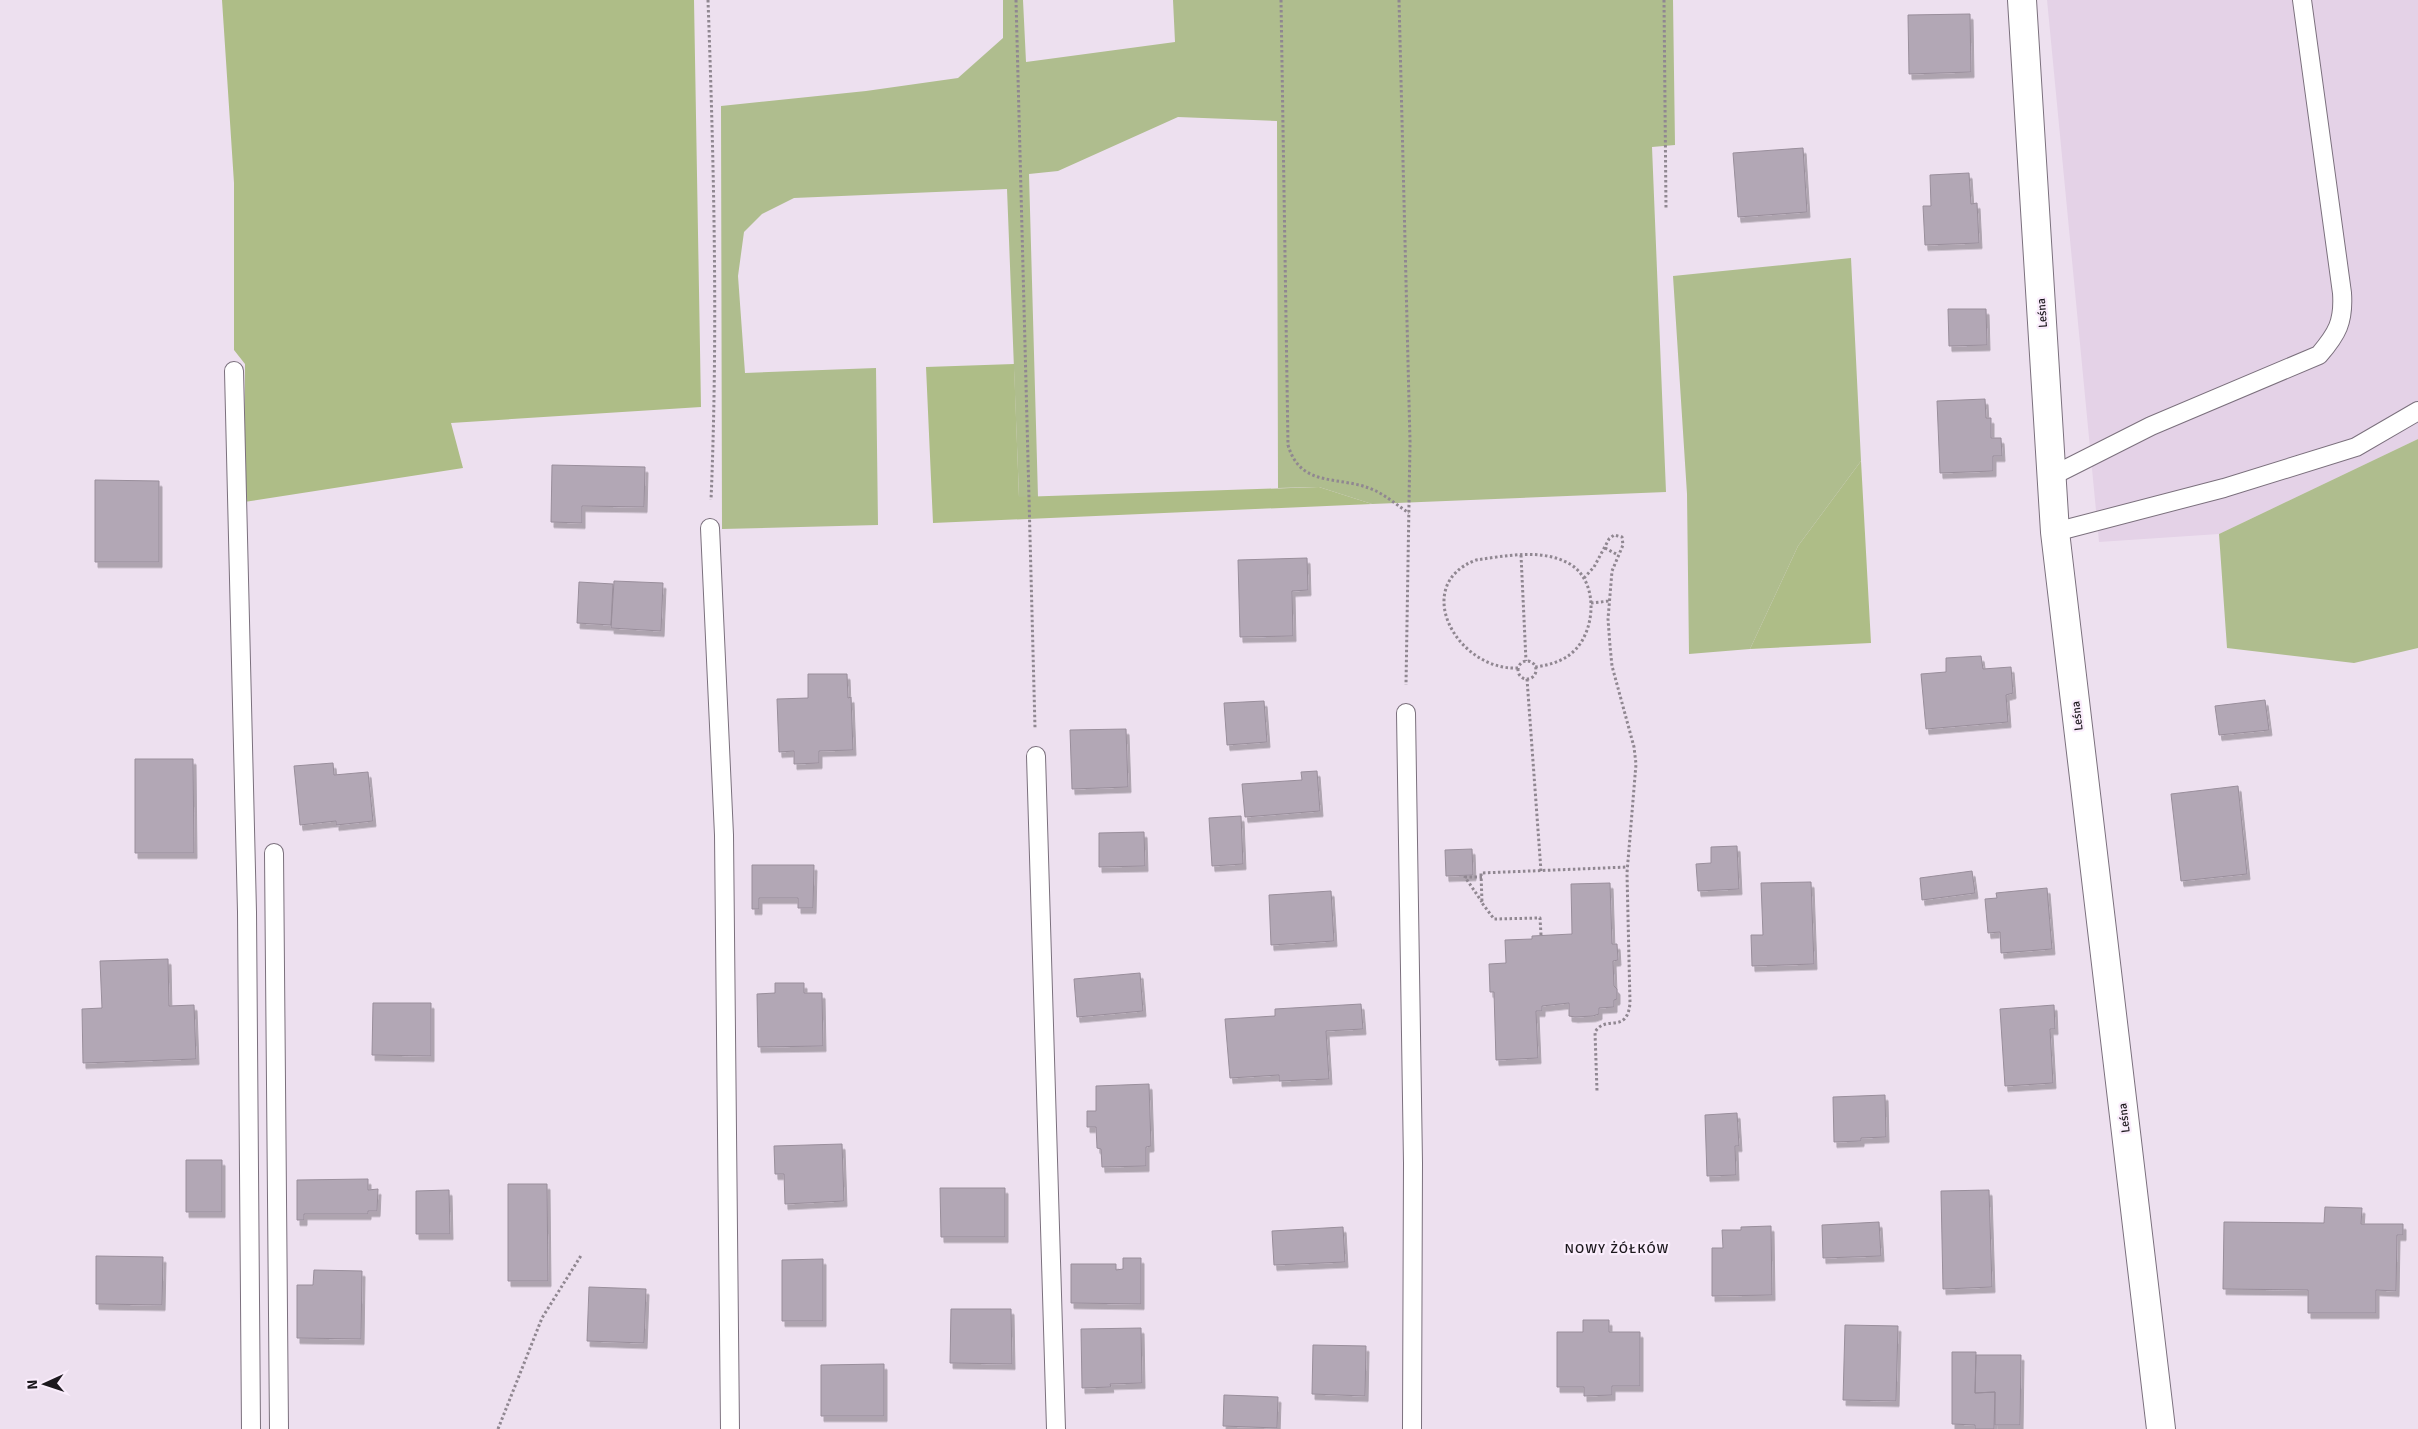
<svg xmlns="http://www.w3.org/2000/svg" width="2418" height="1429" font-family="Signika,sans-serif">
<style>
.built{fill:#e4d2e7}
.green{fill:#afbd8e}
.forest{fill:#aebd87}
.building{fill:#b2a7b5;stroke:#998e9b;filter:url(#shadow)}
.lines{fill:none;stroke-linecap:round;stroke-linejoin:round}
.lane-casing{stroke:#7b707d;stroke-width:20}
.street-casing{stroke:#7b707d;stroke-width:30}
.path{stroke:#908791;stroke-width:3;stroke-dasharray:2.5 2.5;stroke-linecap:butt}
.lane{stroke:#fff;stroke-width:18}
.street{stroke:#fff;stroke-width:28}
.labels{text-anchor:middle;stroke-width:4.5;stroke-linejoin:round;paint-order:stroke}
.street-label{font-size:12px;fill:#1c181d;stroke:#faedfc}
.neighbourhood-label{font-size:14px;letter-spacing:1px;fill:#1c181d;stroke:#faedfc}
</style>
<defs>
<filter id="shadow"><feDropShadow dx="3" dy="5.5" stdDeviation="0" flood-color="#0004"/></filter>
</defs>
<rect width="100%" height="100%" fill="#ede0ef"/>
<path class="built" d="M 2047,0 L 2418,0 L 2418,439 L 2219,534 L 2099,542 Z"/>
<path class="green" d="M 1003,0 L 1023,0 L 1026,62 L 1175,42 L 1173,0 L 1673,0 L 1675,145 L 1652,147 L 1666,492 L 1372,504 L 1319,487 L 1278,488 L 1277,121 L 1178,117 L 1058,171 L 1029,174 L 1038,497 L 1019,497 L 1007,189 L 794,198 L 762,214 L 744,232 L 738,276 L 745,373 L 876,368 L 878,525 L 722,529 L 721,106 L 866,91 L 958,78 L 1003,38 Z
M 1851,258 L 1861,461 L 1798,546 L 1750,649 L 1689,654 L 1687,494 L 1673,276 Z
M 2418,439 L 2418,648 L 2354,663 L 2227,648 L 2219,534 Z"/>
<path class="forest" d="M 222,0 L 694,0 L 701,407 L 451,423 L 463,468 L 244,502 L 245,364 L 234,350 L 234,183 Z
M 1014,364 L 1019,497 L 1319,487 L 1372,504 L 933,523 L 926,367 Z
M 1861,461 L 1871,643 L 1750,649 L 1798,546 Z"/>
<path class="building" d="M 1970,14 L 1971,72 L 1909,74 L 1908,15 Z
M 1803,148 L 1807,212 L 1738,217 L 1733,153 Z
M 1969,173 L 1971,204 L 1977,203 L 1979,243 L 1925,245 L 1923,206 L 1931,206 L 1930,175 Z
M 1948,309 L 1986,309 L 1987,345 L 1949,346 Z
M 1985,399 L 1986,418 L 1991,418 L 1991,438 L 2001,438 L 2002,456 L 1993,456 L 1993,471 L 1940,473 L 1937,401 Z
M 552,465 L 645,467 L 644,507 L 582,506 L 582,523 L 551,522 Z
M 95,480 L 159,481 L 159,562 L 95,562 Z
M 1307,558 L 1308,590 L 1292,591 L 1293,636 L 1240,637 L 1238,560 Z
M 614,581 L 663,583 L 661,631 L 611,628 Z
M 579,582 L 613,584 L 611,625 L 577,623 Z
M 1981,656 L 1983,669 L 2011,667 L 2013,693 L 2006,695 L 2008,722 L 1926,729 L 1921,674 L 1946,672 L 1946,658 Z
M 808,674 L 847,674 L 848,698 L 851,697 L 853,750 L 819,751 L 819,763 L 794,764 L 794,751 L 779,752 L 777,699 L 808,698 Z
M 2265,700 L 2269,730 L 2219,735 L 2215,706 Z
M 1264,701 L 1267,742 L 1227,745 L 1224,703 Z
M 1126,729 L 1128,787 L 1072,789 L 1070,730 Z
M 135,759 L 193,759 L 194,853 L 135,853 Z
M 333,763 L 334,775 L 368,772 L 373,821 L 336,825 L 336,821 L 300,825 L 294,766 Z
M 1317,771 L 1320,811 L 1245,817 L 1242,784 L 1302,780 L 1301,772 Z
M 2238,786 L 2247,874 L 2181,881 L 2171,794 Z
M 1241,816 L 1243,864 L 1212,866 L 1209,818 Z
M 1144,832 L 1145,866 L 1099,867 L 1099,833 Z
M 1737,846 L 1739,889 L 1698,891 L 1696,864 L 1711,863 L 1711,847 Z
M 1472,849 L 1473,875 L 1446,876 L 1445,850 Z
M 752,865 L 814,865 L 813,908 L 798,908 L 798,898 L 759,898 L 759,909 L 752,909 Z
M 1972,871 L 1975,893 L 1922,900 L 1920,878 Z
M 1811,882 L 1814,964 L 1752,966 L 1751,935 L 1763,935 L 1761,883 Z
M 1610,883 L 1612,944 L 1617,944 L 1618,960 L 1613,961 L 1614,986 L 1617,989 L 1617,999 L 1614,1000 L 1614,1007 L 1599,1008 L 1599,1014 L 1593,1016 L 1575,1017 L 1569,1016 L 1569,1003 L 1542,1006 L 1542,1011 L 1536,1011 L 1538,1058 L 1496,1060 L 1494,992 L 1490,992 L 1489,964 L 1506,963 L 1505,940 L 1532,939 L 1532,936 L 1572,934 L 1571,884 Z
M 2047,888 L 2052,949 L 2001,953 L 2000,932 L 1988,933 L 1985,899 L 1997,898 L 1996,893 Z
M 1331,891 L 1334,941 L 1271,945 L 1269,895 Z
M 168,959 L 169,1006 L 194,1005 L 196,1059 L 83,1063 L 82,1009 L 102,1008 L 100,961 Z
M 1140,973 L 1143,1011 L 1077,1017 L 1074,979 Z
M 775,983 L 804,983 L 804,993 L 822,993 L 823,1046 L 758,1047 L 757,994 L 775,993 Z
M 373,1003 L 431,1003 L 431,1056 L 372,1055 Z
M 1361,1004 L 1363,1029 L 1326,1031 L 1329,1079 L 1279,1081 L 1279,1075 L 1230,1078 L 1225,1019 L 1275,1016 L 1275,1009 Z
M 2054,1005 L 2055,1029 L 2050,1029 L 2053,1083 L 2005,1086 L 2000,1009 Z
M 1149,1084 L 1151,1146 L 1146,1147 L 1146,1166 L 1102,1167 L 1101,1149 L 1097,1148 L 1096,1127 L 1087,1127 L 1087,1111 L 1096,1111 L 1096,1086 Z
M 1885,1095 L 1886,1137 L 1861,1138 L 1861,1141 L 1834,1142 L 1833,1097 Z
M 1737,1113 L 1739,1146 L 1735,1146 L 1736,1175 L 1707,1176 L 1705,1115 Z
M 842,1144 L 844,1201 L 785,1204 L 784,1174 L 775,1174 L 774,1146 Z
M 186,1160 L 222,1160 L 222,1212 L 186,1212 Z
M 368,1179 L 368,1190 L 378,1189 L 377,1211 L 368,1211 L 368,1214 L 304,1214 L 304,1220 L 297,1220 L 297,1180 Z
M 508,1184 L 547,1184 L 548,1281 L 508,1281 Z
M 940,1188 L 1005,1188 L 1005,1237 L 941,1237 Z
M 449,1190 L 450,1234 L 416,1234 L 416,1191 Z
M 1989,1190 L 1992,1287 L 1943,1289 L 1941,1191 Z
M 2325,1207 L 2362,1208 L 2361,1224 L 2403,1224 L 2403,1235 L 2397,1235 L 2396,1291 L 2376,1290 L 2376,1313 L 2308,1313 L 2308,1290 L 2223,1289 L 2224,1222 L 2324,1223 Z
M 1879,1222 L 1881,1256 L 1823,1258 L 1822,1225 Z
M 1771,1226 L 1772,1295 L 1712,1296 L 1712,1248 L 1723,1248 L 1722,1230 L 1741,1230 L 1741,1227 Z
M 1343,1227 L 1345,1262 L 1274,1265 L 1272,1231 Z
M 96,1256 L 163,1257 L 162,1305 L 96,1304 Z
M 1123,1258 L 1141,1258 L 1141,1304 L 1071,1303 L 1071,1264 L 1116,1264 L 1116,1270 L 1123,1269 Z
M 823,1259 L 823,1321 L 782,1321 L 782,1260 Z
M 314,1270 L 362,1271 L 361,1339 L 297,1338 L 297,1285 L 313,1285 Z
M 589,1287 L 646,1289 L 644,1343 L 587,1341 Z
M 951,1309 L 1011,1309 L 1012,1364 L 950,1363 Z
M 1583,1320 L 1609,1320 L 1609,1332 L 1640,1332 L 1640,1386 L 1612,1386 L 1612,1395 L 1584,1396 L 1584,1387 L 1557,1387 L 1557,1332 L 1583,1332 Z
M 1845,1325 L 1898,1326 L 1896,1401 L 1843,1400 Z
M 1141,1328 L 1142,1383 L 1110,1384 L 1111,1387 L 1082,1388 L 1081,1329 Z
M 1313,1345 L 1366,1346 L 1365,1396 L 1312,1394 Z
M 1952,1352 L 1976,1352 L 1975,1393 L 1995,1392 L 1994,1429 L 1975,1429 L 1975,1425 L 1952,1424 Z
M 1976,1355 L 2021,1355 L 2020,1425 L 1995,1425 L 1995,1392 L 1975,1393 Z
M 884,1364 L 884,1416 L 821,1416 L 821,1365 Z
M 1224,1395 L 1278,1397 L 1277,1428 L 1223,1426 Z"/>
<g class="lines">
<defs>
<path id="lane" d="M 234,371 L 247,912 L 251,1429
M 2052,476 L 2151,426 L 2319,355 C 2337,334 2344,322 2342,293 L 2302,0
M 710,528 L 724,835 L 730,1429
M 2055,532 L 2224,488 L 2356,447 L 2418,411
M 1406,713 L 1413,1163 L 1412,1429
M 1036,756 L 1056,1429
M 274,853 L 279,1429"/>
<path id="street" d="M 2022,0 L 2055,532 L 2161,1429"/>
</defs>
<use href="#lane" class="lane-casing"/>
<use href="#street" class="street-casing"/>
<path class="path" d="M 708,0 C 714,167 718,333 711,500
M 1016,0 L 1035,728
M 1281,0 L 1288,445 C 1301,490 1341,474 1376,491 C 1388,497 1398,506 1409,513
M 1399,0 L 1410,442 L 1406,685
M 1664,0 L 1666,208
M 1605,548 L 1618,555
M 1521,555 L 1526,661
M 1584,578 L 1594,567 L 1609,539 L 1614,535 L 1622,537 L 1623,545 L 1612,571 L 1608,619 L 1610,646 L 1612,666 L 1634,747 L 1636,764 L 1627,873 L 1630,1003 C 1627,1035 1606,1014 1595,1032 L 1597,1091
M 1591,603 L 1609,601
M1518 670a9 9 0 1 1 18 0a9 9 0 1 1-18 0Z
M 1518,668 C 1457,671 1410,585 1476,560 C 1505,556 1542,548 1570,564 C 1598,581 1596,627 1576,649 C 1565,661 1550,665 1535,667
M 1527,679 L 1541,871
M 1482,877 L 1465,877 L 1482,902
M 1541,935 L 1540,918 L 1494,919 L 1482,903 L 1481,873 L 1628,867
M 498,1429 L 542,1318 L 582,1254"/>
<use href="#lane" class="lane"/>
<use href="#street" class="street"/>
</g>
<g class="labels">
<g class="street-label">
<text transform="translate(2042 313) rotate(-94)" y="4">Leśna</text>
<text transform="translate(2077 716) rotate(-97)" y="4">Leśna</text>
<text transform="translate(2124 1118) rotate(-97)" y="4">Leśna</text>
</g>
<g class="neighbourhood-label">
<text x="1617" y="1253">NOWY ŻÓŁKÓW</text>
</g>
</g>
<g transform="translate(45 1384) rotate(267)" stroke="#faedfc" stroke-width="4" paint-order="stroke">
<path d="M0-4L9 19L0 12L-9 19Z" fill="#1c181d"/>
<text y="-8" font-size="14" font-weight="bold" text-anchor="middle" fill="#1c181d">N</text>
</g>
</svg>
